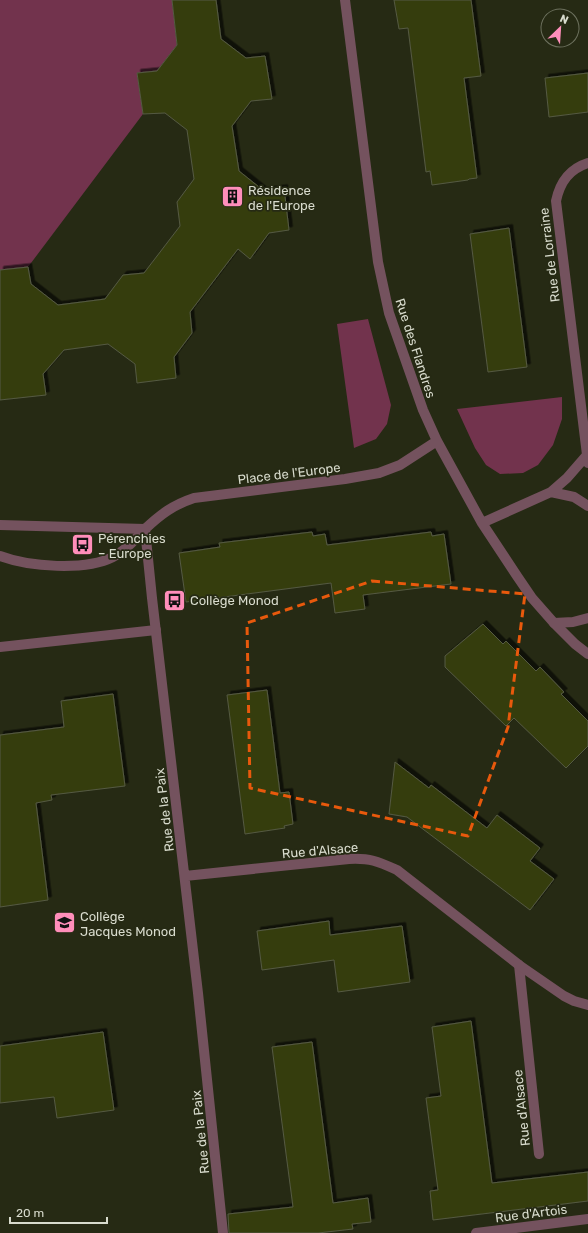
<svg xmlns="http://www.w3.org/2000/svg" width="588" height="1233" font-family="Rubik,sans-serif">
<style>
.green{fill:#72334d}
.building{fill:#363d11;stroke:#555a42;filter:url(#shadow)}
.lines{fill:none;stroke-linecap:round;stroke-linejoin:round}
.service{stroke:#74525e;stroke-width:10}
.minor{stroke:#74525e;stroke-width:10}
.marked{fill:none;stroke:#e8590c;stroke-width:3;stroke-dasharray:8 5;stroke-linejoin:round}
.labels{text-anchor:middle;stroke-width:3.5;stroke-linejoin:round;paint-order:stroke}
.poi-label{font-size:13px;fill:#d8dbcd;stroke:#262a14;text-anchor:start}
.street-label{font-size:13px;fill:#d8dbcd;stroke:#262a14}
</style>
<defs>
<filter id="shadow"><feDropShadow dx="3.5" dy="-3.5" stdDeviation="0" flood-color="#0009"/></filter>
</defs>
<rect width="100%" height="100%" fill="#262a14"/>
<path class="green" d="M 0,0 L 172,0 L 177,45 L 157,71 L 137,73 L 143,114 L 28,267 L 0,270 Z
M 368,319 L 391,405 L 387,424 L 376,439 L 354,448 L 337,324 Z
M 562,397 L 562,419 L 553,445 L 538,465 L 523,473 L 500,474 L 486,465 L 475,448 L 457,409 Z"/>
<path class="building" d="M 172,0 L 216,0 L 221,39 L 246,58 L 265,56 L 272,99 L 251,101 L 232,126 L 239,171 L 264,191 L 284,188 L 289,230 L 269,233 L 250,259 L 238,249 L 190,312 L 192,333 L 174,357 L 176,378 L 137,383 L 135,364 L 108,344 L 64,350 L 43,374 L 46,395 L 0,400 L 0,270 L 28,267 L 31,284 L 58,305 L 105,299 L 123,275 L 144,273 L 180,226 L 177,202 L 194,179 L 187,130 L 165,113 L 143,114 L 137,73 L 157,71 L 177,45 Z
M 394,0 L 471,0 L 481,76 L 464,78 L 477,178 L 469,179 L 468,180 L 432,185 L 430,171 L 426,172 L 408,28 L 399,29 Z
M 588,73 L 588,112 L 549,117 L 545,78 Z
M 509,228 L 527,367 L 488,372 L 470,234 Z
M 312,532 L 313,536 L 325,534 L 327,545 L 431,532 L 432,536 L 444,534 L 451,584 L 363,595 L 365,609 L 335,613 L 331,583 L 186,602 L 179,553 L 220,547 L 219,543 Z
M 483,624 L 503,644 L 506,641 L 536,671 L 540,667 L 564,692 L 561,694 L 588,721 L 588,746 L 566,768 L 514,718 L 506,726 L 445,667 L 445,656 Z
M 267,690 L 280,793 L 289,792 L 293,824 L 284,826 L 285,828 L 245,834 L 227,695 Z
M 113,694 L 125,786 L 51,795 L 52,800 L 36,803 L 48,900 L 0,907 L 0,735 L 64,727 L 61,701 Z
M 395,762 L 429,788 L 431,785 L 487,828 L 497,815 L 540,848 L 530,861 L 554,879 L 530,910 L 407,817 L 389,814 Z
M 329,921 L 330,935 L 402,926 L 410,982 L 338,992 L 334,960 L 262,970 L 257,931 Z
M 471,1021 L 492,1183 L 588,1172 L 588,1201 L 433,1220 L 430,1191 L 438,1190 L 426,1098 L 441,1096 L 432,1027 Z
M 103,1032 L 114,1110 L 57,1118 L 54,1097 L 0,1103 L 0,1046 Z
M 312,1042 L 333,1203 L 368,1198 L 371,1222 L 352,1224 L 353,1229 L 318,1233 L 229,1233 L 228,1214 L 293,1207 L 272,1047 Z"/>
<g class="lines">
<path class="service" d="M 0,556 C 29,567 85,571 113,557 C 126,551 136,538 145,529
M 554,623 L 573,622 L 588,618
M 0,647 L 156,630
M 519,965 L 539,1154"/>
<path class="minor" d="M 345,0 L 378,262 L 389,313 L 423,410 L 437,441 L 482,523 L 517,576 L 532,598 L 554,623 L 575,644 L 588,654
M 588,163 C 569,169 560,182 556,201 L 588,463
M 551,492 L 574,497 L 588,506
M 482,523 L 551,492 L 567,478 L 587,455
M 0,525 L 145,529
M 145,529 L 152,598 L 198,993 L 223,1233
M 145,529 C 161,514 173,505 194,498 L 345,479 L 379,473 L 400,465 L 437,441
M 185,876 L 349,859 C 370,858 377,861 397,870 L 519,965 L 564,996 L 574,1001 L 588,1005
M 476,1233 L 588,1219"/>
</g>
<path class="marked" d="M 372,581 L 525,594 L 508,727 L 468,836 L 250,788 L 247,623 Z"/>
<defs>
<symbol id="building-square" viewBox="-11 -11 22 22"><rect x="-9" y="-9" width="18" height="18" rx="4" fill="#ff8eba" stroke="#262a14"/><path d="M-4-6H4V6H1V3H-1V6H-4ZM-2.5-4.3h1.7v1.8h-1.7ZM.8-4.3h1.7v1.8H.8ZM-2.5-1h1.7V.8h-1.7ZM.8-1h1.7V.8H.8Z" fill="#111"/></symbol>
<symbol id="bus-square" viewBox="-11 -11 22 22"><rect x="-9" y="-9" width="18" height="18" rx="4" fill="#ff8eba" stroke="#262a14"/><path d="M-5-6H5V4H4V6H2V4H-2V6H-4V4H-5ZM-3.5-4V0h7V-4ZM-3.5 1.2v1.5H-2V1.2ZM2 1.2v1.5H3.5V1.2Z" fill="#111"/></symbol>
<symbol id="school-square" viewBox="-11 -11 22 22"><rect x="-9" y="-9" width="18" height="18" rx="4" fill="#ff8eba" stroke="#262a14"/><path d="M0-5L7-2L0 1L-7-2ZM-4 1L0 2.5L4 1V4Q0 6-4 4Z" fill="#111"/></symbol>
</defs>
<g fill-rule="evenodd">
<use href="#building-square" x="220" y="184" width="25" height="25"/>
<use href="#bus-square" x="70" y="532" width="25" height="25"/>
<use href="#bus-square" x="162" y="588" width="25" height="25"/>
<use href="#school-square" x="52" y="910" width="25" height="25"/>
</g>
<g class="labels">
<g class="poi-label">
<text x="248" y="195">Résidence<tspan x="248" dy="15">de l'Europe</tspan></text>
<text x="98" y="543">Pérenchies<tspan x="98" dy="15">– Europe</tspan></text>
<text x="190" y="605">Collège Monod</text>
<text x="80" y="921">Collège<tspan x="80" dy="15">Jacques Monod</tspan></text>
</g>
<g class="street-label">
<text transform="translate(549 255) rotate(-97)" y="5">Rue de Lorraine</text>
<text transform="translate(416 348) rotate(72)" y="5">Rue des Flandres</text>
<text transform="translate(289 473) rotate(-7)" y="5">Place de l'Europe</text>
<text transform="translate(164 810) rotate(-97)" y="5">Rue de la Paix</text>
<text transform="translate(320 850) rotate(-5)" y="5">Rue d'Alsace</text>
<text transform="translate(521 1108) rotate(-96)" y="5">Rue d'Alsace</text>
<text transform="translate(200 1132) rotate(-96)" y="5">Rue de la Paix</text>
<text transform="translate(531 1213) rotate(-7)" y="5">Rue d'Artois</text>
</g>
</g>
<g transform="translate(560 28) rotate(25)"><circle r="19" fill="#262a14" stroke="#6d715e"/>
<path d="M0-3L7 15L0 10L-7 15Z" fill="#ff8eba"/>
<text y="-6" font-size="11" font-weight="bold" text-anchor="middle" fill="#d8dbcd">N</text>
</g>
<path d="M10 1217v6h97v-6" fill="none" stroke="#d8dbcd" stroke-width="2"/>
<text x="16" y="1217" font-size="12" fill="#d8dbcd" stroke="#262a14" stroke-width="3" paint-order="stroke">20 m</text>
</svg>
